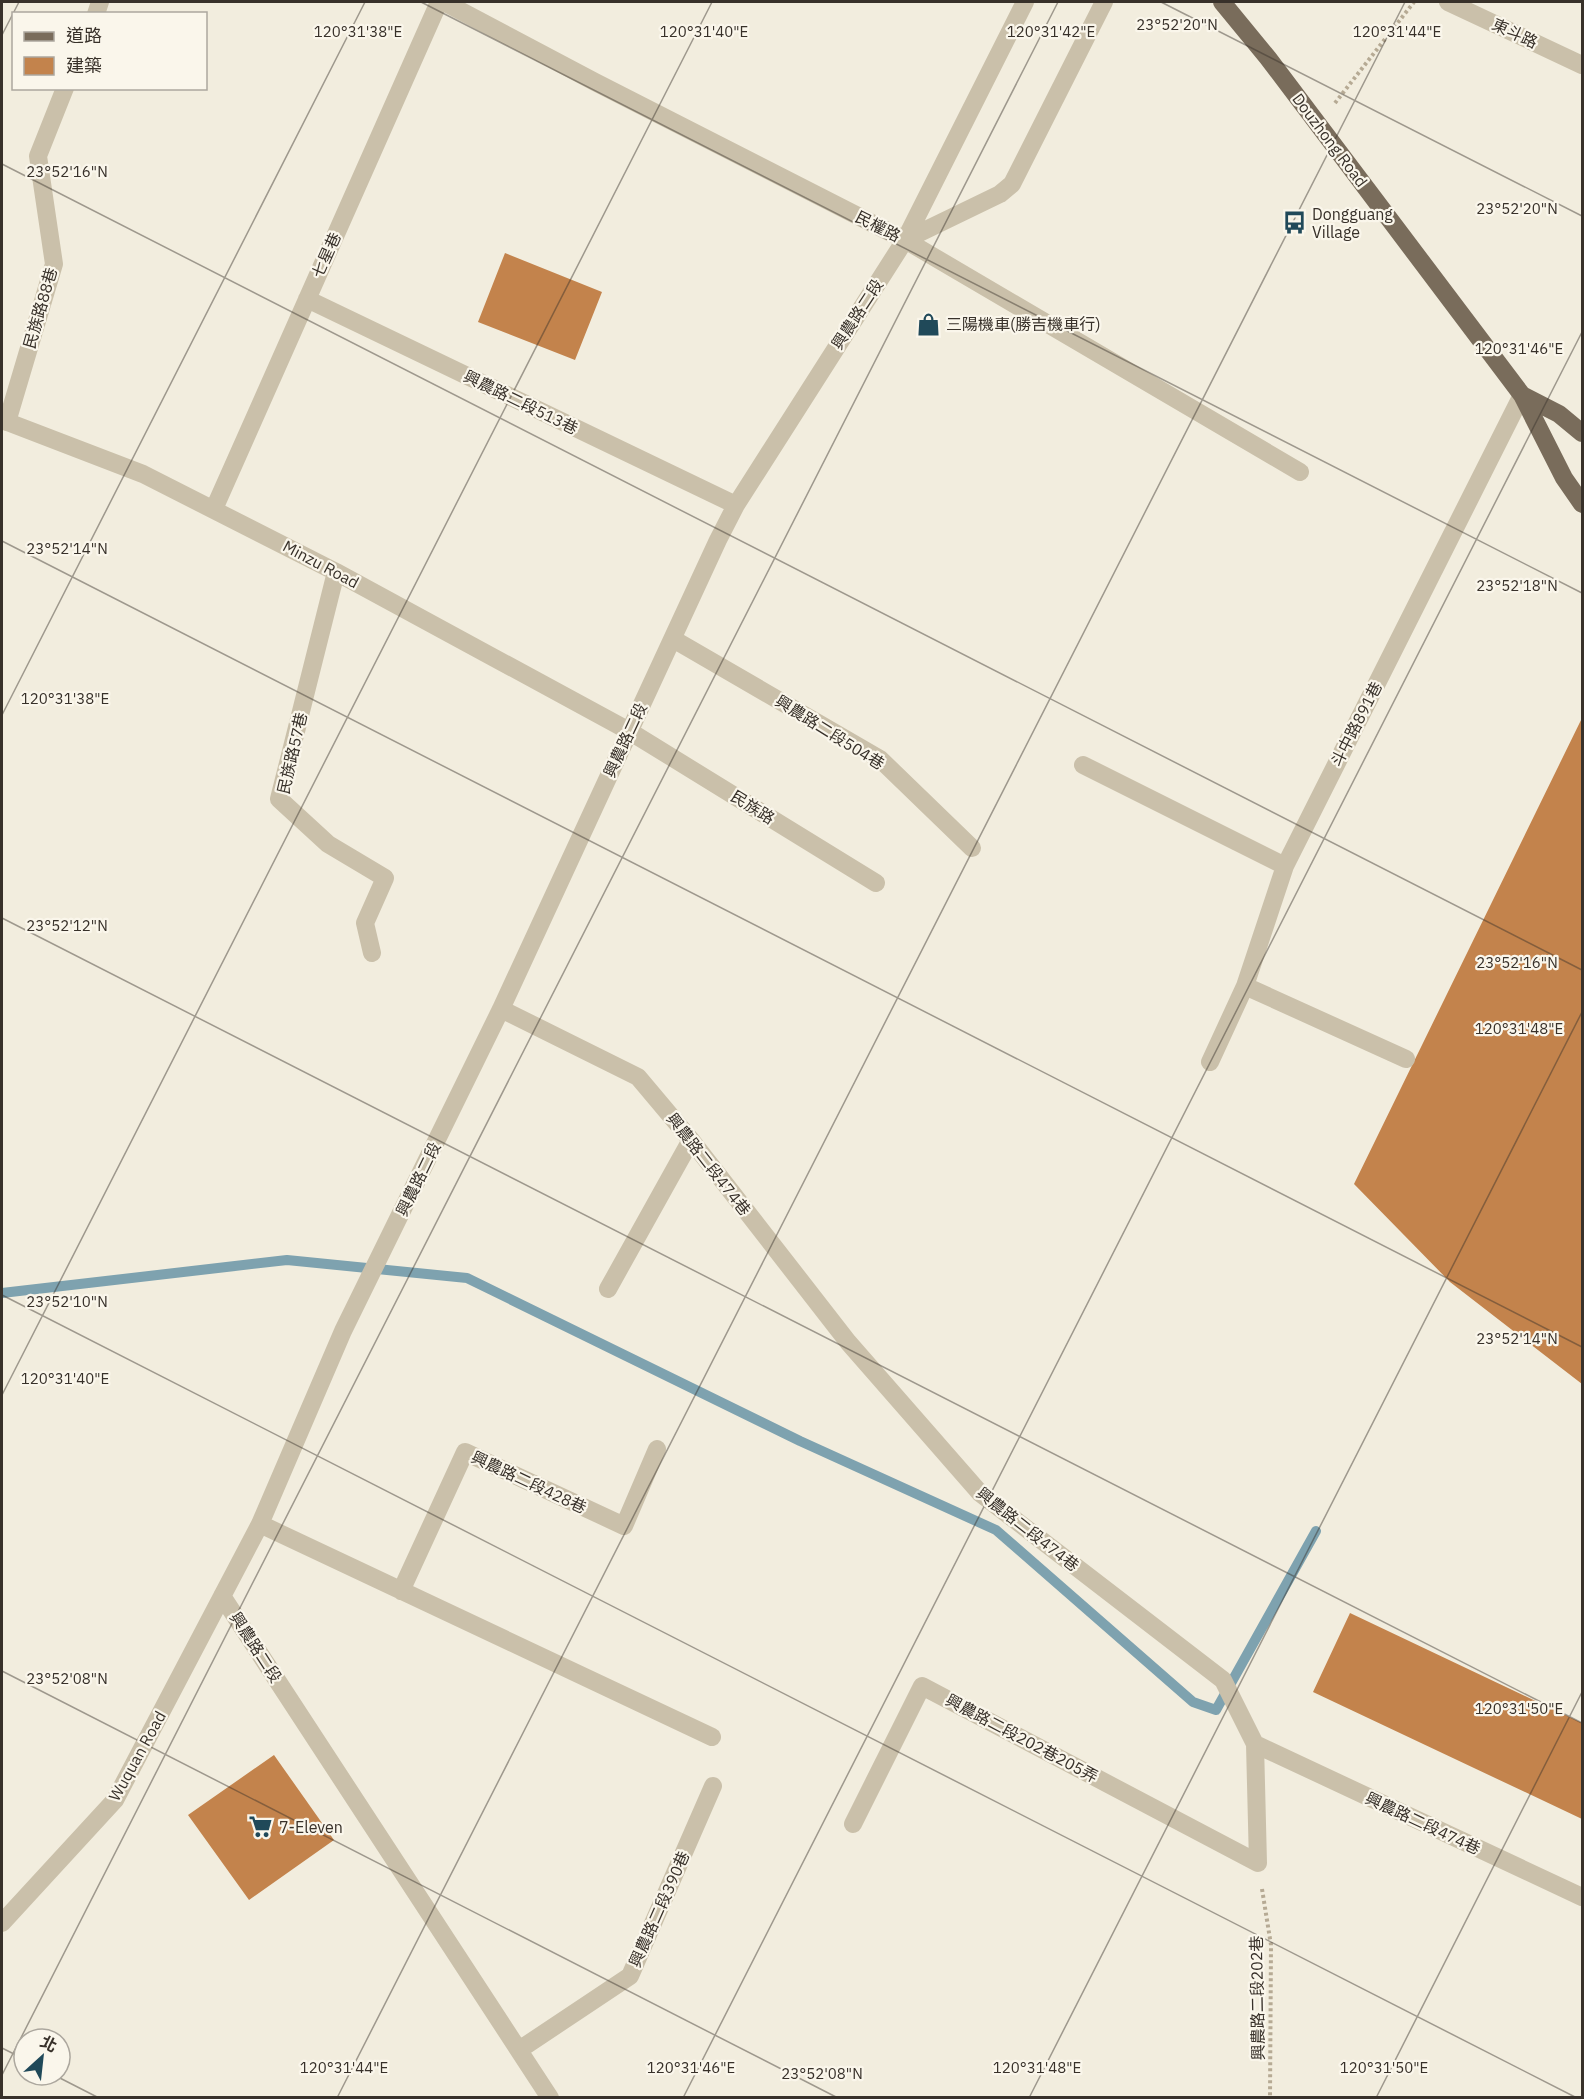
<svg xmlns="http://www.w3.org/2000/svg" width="1584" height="2099" font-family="'IBM Plex Sans','Noto Sans TC',sans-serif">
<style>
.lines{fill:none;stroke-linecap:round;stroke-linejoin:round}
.stream{stroke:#7ea2af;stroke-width:10}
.building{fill:#c3834c}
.path{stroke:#b6aa94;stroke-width:4;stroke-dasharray:3 3;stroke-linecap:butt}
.minor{stroke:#cac0aa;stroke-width:18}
.major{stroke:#796c5b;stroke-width:18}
.ticks{fill:none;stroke:#38312a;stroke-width:1.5;stroke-opacity:0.45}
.labels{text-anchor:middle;stroke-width:4.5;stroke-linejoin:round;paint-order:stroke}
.street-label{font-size:16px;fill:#38312a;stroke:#faf6eb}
.poi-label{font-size:16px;fill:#38312a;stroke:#faf6eb;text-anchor:start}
.ticks-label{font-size:15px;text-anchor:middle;fill:#38312a;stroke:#faf6eb;stroke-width:4.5;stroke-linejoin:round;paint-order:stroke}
</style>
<rect width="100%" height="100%" fill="#f2edde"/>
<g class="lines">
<path class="stream" d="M 2,1293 L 287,1260 L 467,1278 L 800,1441 L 996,1530 L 1193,1702 L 1216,1710 L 1316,1531"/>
</g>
<path class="building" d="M 505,253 L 602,292 L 575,360 L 478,322 Z
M 1582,718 L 1582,1384 L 1450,1282 L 1354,1184 Z
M 1350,1613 L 1582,1723 L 1582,1819 L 1313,1692 Z
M 274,1755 L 334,1840 L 249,1900 L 188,1815 Z"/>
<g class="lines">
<path class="path" d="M 1335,103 L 1414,2
M 1262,1889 L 1271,1945 L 1270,2098"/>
<path class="minor" d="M 444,2 L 595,82 L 905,240 L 1300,472
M 1448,2 L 1582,65
M 96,14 L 100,2
M 905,240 L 1000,194 L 1012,184 L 1104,2
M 307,299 L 736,505
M 2,420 L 143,474 L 336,572 L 629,731 L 876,883
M 7,422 L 54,264 L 38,156 L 65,88
M 214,509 L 439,2
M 336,572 L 279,799 L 328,844 L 385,878 L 365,923 L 372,953
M 673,639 L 880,759 L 972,848
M 1083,765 L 1285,866
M 1245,986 L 1406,1059
M 501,1009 L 638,1077 L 691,1140 L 848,1342 L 980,1493 L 1223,1680 L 1255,1744 L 1582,1897
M 1210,1062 L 1245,986 L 1285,866 L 1522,395
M 608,1289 L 691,1140
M 260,1524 L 712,1737
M 401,1591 L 465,1452 L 624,1526 L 657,1449
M 222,1596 L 550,2098
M 853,1824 L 922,1686 L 1258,1863 L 1255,1744
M 2,1923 L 115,1800 L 260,1524 L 343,1331 L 501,1009 L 718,540 L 736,505 L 905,240 L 1025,2
M 519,2050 L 630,1976 L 713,1786"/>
<path class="major" d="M 1222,2 L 1268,58 L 1522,395 L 1564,478 L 1582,504
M 1522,395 L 1559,414 L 1582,433"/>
</g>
<path class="ticks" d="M 421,2 L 1582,593M 1161,2 L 1582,216M 2,35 L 19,2M 2,164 L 1582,970M 2,541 L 1582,1347M 2,715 L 365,2M 2,918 L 1582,1723M 2,1295 L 1577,2098M 2,1395 L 712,2M 2,1671 L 838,2098M 2,2048 L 24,2059M 2,2075 L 1058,2M 54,2075 L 99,2098M 337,2098 L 1405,2M 683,2098 L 1582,332M 1029,2098 L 1582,1012M 1376,2098 L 1582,1692"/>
<defs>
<symbol id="bus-bare" viewBox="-9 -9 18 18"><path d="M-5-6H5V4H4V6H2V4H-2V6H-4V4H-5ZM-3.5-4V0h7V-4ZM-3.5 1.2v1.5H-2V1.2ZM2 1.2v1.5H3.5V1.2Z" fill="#204959" stroke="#faf6eb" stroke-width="2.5" paint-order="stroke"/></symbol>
<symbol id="shop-bare" viewBox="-9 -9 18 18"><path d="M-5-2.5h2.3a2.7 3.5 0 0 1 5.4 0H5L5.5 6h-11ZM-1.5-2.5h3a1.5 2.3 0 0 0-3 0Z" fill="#204959" stroke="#faf6eb" stroke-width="2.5" paint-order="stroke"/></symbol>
<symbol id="supermarket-bare" viewBox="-9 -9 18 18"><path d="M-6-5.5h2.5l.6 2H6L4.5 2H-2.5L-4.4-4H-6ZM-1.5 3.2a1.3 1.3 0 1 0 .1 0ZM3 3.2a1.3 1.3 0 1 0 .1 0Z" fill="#204959" stroke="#faf6eb" stroke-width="2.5" paint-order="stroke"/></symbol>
</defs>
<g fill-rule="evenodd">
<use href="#bus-bare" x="1278" y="206" width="33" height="33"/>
<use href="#shop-bare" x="912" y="308" width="33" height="33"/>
<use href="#supermarket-bare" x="244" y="1810" width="33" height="33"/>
</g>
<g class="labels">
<g class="street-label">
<text transform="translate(1515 33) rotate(25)" y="6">東斗路</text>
<text transform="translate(1330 140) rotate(53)" y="6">Douzhong Road</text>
<text transform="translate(878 226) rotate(27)" y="6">民權路</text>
<text transform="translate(326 255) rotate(-66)" y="6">七星巷</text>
<text transform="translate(40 308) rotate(-74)" y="6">民族路88巷</text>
<text transform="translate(857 314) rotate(-57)" y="6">興農路二段</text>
<text transform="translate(521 402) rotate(26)" y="6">興農路二段513巷</text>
<text transform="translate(321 564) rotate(28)" y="6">Minzu Road</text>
<text transform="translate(1356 724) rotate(-63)" y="6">斗中路891巷</text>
<text transform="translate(830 732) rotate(32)" y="6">興農路二段504巷</text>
<text transform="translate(625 740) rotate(-65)" y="6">興農路二段</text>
<text transform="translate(292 753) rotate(-77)" y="6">民族路57巷</text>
<text transform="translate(753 807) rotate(32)" y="6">民族路</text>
<text transform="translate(709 1164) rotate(52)" y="6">興農路二段474巷</text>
<text transform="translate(418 1179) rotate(-64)" y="6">興農路二段</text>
<text transform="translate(529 1482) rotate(25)" y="6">興農路二段428巷</text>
<text transform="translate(1028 1529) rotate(38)" y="6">興農路二段474巷</text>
<text transform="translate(256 1647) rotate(57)" y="6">興農路二段</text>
<text transform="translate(1022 1738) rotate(28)" y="6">興農路二段202巷205弄</text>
<text transform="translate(137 1756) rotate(-61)" y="6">Wuquan Road</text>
<text transform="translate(1423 1823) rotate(25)" y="6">興農路二段474巷</text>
<text transform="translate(659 1909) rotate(-66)" y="6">興農路二段390巷</text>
<text transform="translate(1257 1998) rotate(-91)" y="6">興農路二段202巷</text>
</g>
<g class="poi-label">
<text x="1312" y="220">Dongguang<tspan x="1312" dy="18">Village</tspan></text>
<text x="946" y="330">三陽機車(勝吉機車行)</text>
<text x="279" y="1833">7-Eleven</text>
</g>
</g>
<g class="ticks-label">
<text x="1177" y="30">23°52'20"N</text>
<text x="358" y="37">120°31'38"E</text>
<text x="704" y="37">120°31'40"E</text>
<text x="1051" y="37">120°31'42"E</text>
<text x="1397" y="37">120°31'44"E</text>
<text x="67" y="177">23°52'16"N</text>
<text x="1517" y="214">23°52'20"N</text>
<text x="1519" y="354">120°31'46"E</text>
<text x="67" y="554">23°52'14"N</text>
<text x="1517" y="591">23°52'18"N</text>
<text x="65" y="704">120°31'38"E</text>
<text x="67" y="931">23°52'12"N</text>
<text x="1517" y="968">23°52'16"N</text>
<text x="1519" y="1034">120°31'48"E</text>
<text x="67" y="1307">23°52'10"N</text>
<text x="1517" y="1344">23°52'14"N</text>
<text x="65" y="1384">120°31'40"E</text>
<text x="67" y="1684">23°52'08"N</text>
<text x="1519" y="1714">120°31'50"E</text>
<text x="344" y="2073">120°31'44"E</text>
<text x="691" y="2073">120°31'46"E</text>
<text x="1037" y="2073">120°31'48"E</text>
<text x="1384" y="2073">120°31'50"E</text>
<text x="822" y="2079">23°52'08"N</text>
</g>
<rect width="1584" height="2099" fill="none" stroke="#38312a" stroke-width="6"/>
<rect x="12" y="12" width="195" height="78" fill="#faf6eb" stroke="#aca79e" stroke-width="1.5"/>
<rect x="24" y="32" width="30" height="9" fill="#796c5b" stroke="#aca79e" stroke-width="1.5"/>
<text x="66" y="42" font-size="18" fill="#38312a">道路</text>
<rect x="24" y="57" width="30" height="18" fill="#c3834c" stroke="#aca79e" stroke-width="1.5"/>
<text x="66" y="72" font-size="18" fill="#38312a">建築</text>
<g transform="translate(42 2057) rotate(27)"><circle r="28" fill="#faf6eb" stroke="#aca79e" stroke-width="1.5"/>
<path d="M0-4.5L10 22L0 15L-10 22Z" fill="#204959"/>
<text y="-9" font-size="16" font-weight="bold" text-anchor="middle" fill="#38312a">北</text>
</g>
</svg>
